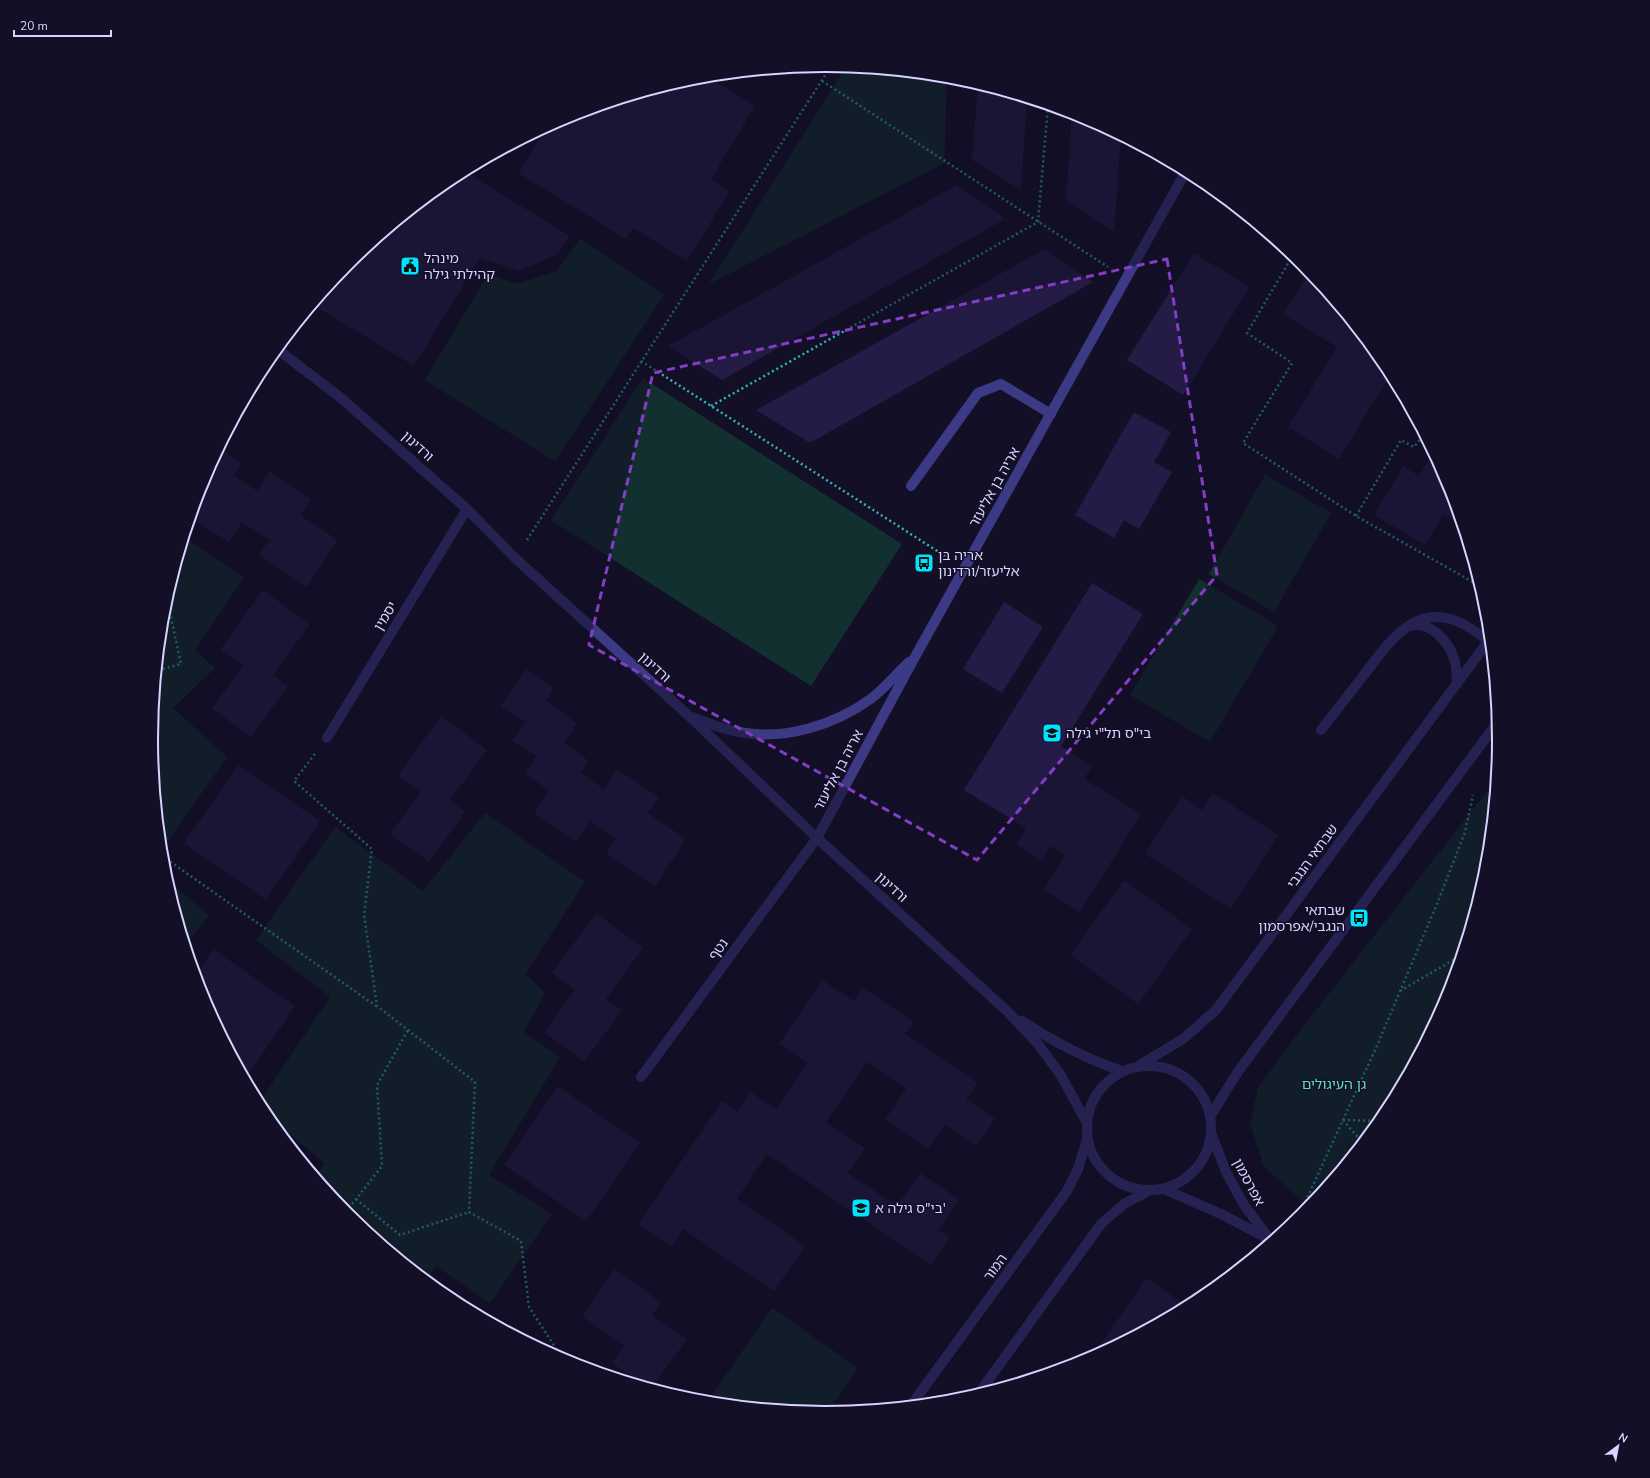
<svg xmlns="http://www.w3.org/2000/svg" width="1650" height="1478" font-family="'Nunito Sans','Noto Sans Hebrew',sans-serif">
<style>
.green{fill:#12302f}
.building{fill:#241b47}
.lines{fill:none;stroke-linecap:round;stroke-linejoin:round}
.path{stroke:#2fb8b0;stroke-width:2.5;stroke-dasharray:2 3;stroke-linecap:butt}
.minor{stroke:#3d3a85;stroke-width:10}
.marked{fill:none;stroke:#843dc5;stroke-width:3;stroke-dasharray:8 5;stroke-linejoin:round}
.labels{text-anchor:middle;stroke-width:3;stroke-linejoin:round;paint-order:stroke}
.poi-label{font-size:14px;fill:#d9d4ff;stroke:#130f26;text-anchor:start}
.street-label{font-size:14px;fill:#d9d4ff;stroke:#130f26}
.park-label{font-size:14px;fill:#5fe0c0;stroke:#130f26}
.rim{fill:none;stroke:#d9d4ff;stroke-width:2}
</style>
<rect width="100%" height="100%" fill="#130f26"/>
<path class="green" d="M 846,67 L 947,77 L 944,163 L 709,284 Z
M 580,239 L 664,295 L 555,461 L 425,380 L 488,274 L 517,284 L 557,271 Z
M 643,378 L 902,544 L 811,686 L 551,520 Z
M 1265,475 L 1331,513 L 1274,612 L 1209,574 Z
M 185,538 L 244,577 L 195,650 L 215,668 L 173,708 L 227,757 L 162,849 L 151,739 L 164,607 Z
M 1199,579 L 1278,626 L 1210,742 L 1130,695 Z
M 1495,781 L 1486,871 L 1448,997 L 1385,1114 L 1309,1206 L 1264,1167 L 1250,1123 L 1258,1088 L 1296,1036 Z
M 485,813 L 585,882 L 525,974 L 545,993 L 524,1032 L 560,1057 L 489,1175 L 552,1214 L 490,1303 L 436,1266 L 427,1280 L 348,1215 L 316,1176 L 325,1163 L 264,1113 L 259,1103 L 330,997 L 256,940 L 335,827 L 423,891 Z
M 167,879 L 209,916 L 186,944 Z
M 772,1308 L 858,1368 L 827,1413 L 708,1401 Z"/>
<path class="building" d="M 707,77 L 755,106 L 711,179 L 730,191 L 687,261 L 633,228 L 626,239 L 518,173 L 546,128 L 567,116 L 694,78 Z
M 978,84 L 1027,99 L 1021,190 L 972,160 Z
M 1072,113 L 1083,116 L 1121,137 L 1114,231 L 1066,201 Z
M 464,171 L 570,236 L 556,255 L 519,271 L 480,258 L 414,366 L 313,305 L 349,262 L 451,178 Z
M 957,185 L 1005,219 L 722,380 L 668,346 Z
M 1045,249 L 1093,282 L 810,443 L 756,410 Z
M 1194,253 L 1250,287 L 1183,395 L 1127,360 Z
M 1309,272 L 1386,365 L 1391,374 L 1339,459 L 1288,427 L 1337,347 L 1283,314 Z
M 1134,412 L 1171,432 L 1154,462 L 1172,472 L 1139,529 L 1124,520 L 1114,538 L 1075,515 Z
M 220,448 L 242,463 L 233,475 L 257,491 L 270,471 L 311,499 L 300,515 L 338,540 L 307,587 L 259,555 L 269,540 L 242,522 L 229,542 L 191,518 L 197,499 L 202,491 L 200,490 L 202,481 Z
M 1433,453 L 1448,481 L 1461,525 L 1443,515 L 1425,545 L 1374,515 L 1403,466 L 1419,476 Z
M 1092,583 L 1143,614 L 1061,746 L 1092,766 L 1084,779 L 1141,814 L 1080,912 L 1044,890 L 1065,855 L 1051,846 L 1042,861 L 1016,844 L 1026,828 L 964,790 Z
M 263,590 L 310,624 L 273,675 L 288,686 L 251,737 L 212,708 L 243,666 L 220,650 Z
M 1004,602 L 1043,627 L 1002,693 L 963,669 Z
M 526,669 L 554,688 L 546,701 L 577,723 L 564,743 L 589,761 L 581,773 L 604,789 L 617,769 L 659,797 L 648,813 L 686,839 L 655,886 L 606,853 L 616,838 L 590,821 L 576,841 L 534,813 L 549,790 L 525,774 L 536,756 L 512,741 L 525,722 L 501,707 Z
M 441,716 L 487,750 L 450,800 L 465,812 L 429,862 L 390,834 L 421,792 L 398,775 Z
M 238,765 L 320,821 L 266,900 L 184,843 Z
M 1213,793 L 1278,835 L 1231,909 L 1145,854 L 1182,796 L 1202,810 Z
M 1124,880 L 1192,929 L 1138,1004 L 1070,955 Z
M 596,913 L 643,948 L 606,999 L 622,1010 L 584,1062 L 544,1032 L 575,990 L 552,973 Z
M 213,949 L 295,1006 L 246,1078 L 202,997 L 196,975 Z
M 822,980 L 854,1001 L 863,988 L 914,1022 L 905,1034 L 978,1083 L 966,1099 L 995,1119 L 977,1146 L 945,1124 L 928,1149 L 885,1120 L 906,1089 L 867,1062 L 826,1122 L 865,1148 L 848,1173 L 897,1206 L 920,1173 L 959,1199 L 938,1230 L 950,1237 L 931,1265 L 767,1154 L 737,1199 L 805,1246 L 774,1291 L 683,1229 L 672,1247 L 639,1224 L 722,1101 L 737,1112 L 750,1092 L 776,1109 L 807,1063 L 779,1044 Z
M 558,1086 L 640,1143 L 586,1221 L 504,1165 Z
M 615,1269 L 661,1302 L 652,1315 L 687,1339 L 652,1388 L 643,1385 L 612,1363 L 624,1346 L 582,1316 Z
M 1146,1278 L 1187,1306 L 1092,1357 Z
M 453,1297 L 470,1309 L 469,1309 L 451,1300 Z"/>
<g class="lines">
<path class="path" d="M 822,81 L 1108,267
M 1293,255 L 1247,333 L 1292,363 L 1243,443 L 1356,516 L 1480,586
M 641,361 L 945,556
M 711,406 L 1038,222 L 1048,106
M 1356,516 L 1401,440 L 1414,447 L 1423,436
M 527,540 L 831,66
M 158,670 L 181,664 L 167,599
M 315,754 L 294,781 L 372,849 L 364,915 L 377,1006 L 475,1082 L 469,1212 L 521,1241 L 529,1307 L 557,1350 L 573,1363
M 162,856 L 376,1006
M 1400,991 L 1460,956
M 1343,1120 L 1380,1121
M 1343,1120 L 1362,1142
M 356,1199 L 400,1235 L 469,1212
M 346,1212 L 382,1166 L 377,1085 L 408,1030
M 1297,1220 L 1376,1048 L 1437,904 L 1465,832 L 1473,795"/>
<path class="minor" d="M 277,349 L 341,398 L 467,509 L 515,558 L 689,716 L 817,838 L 1008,1012 L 1038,1044 L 1060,1074 L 1087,1123
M 911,486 L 978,393 L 1001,384 L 1051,414
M 1410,626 C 1430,620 1449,642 1454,659 C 1457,667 1457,676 1457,684
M 692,717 C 707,722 723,730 739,732 C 784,741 835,725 872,698 C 885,688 897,673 909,662
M 1321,730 C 1335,712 1350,693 1364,675 C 1389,642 1416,600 1463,624 C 1472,629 1483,636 1490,644
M 327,738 L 467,509
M 1022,1021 C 1054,1042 1086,1059 1122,1071
M1087 1128a62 62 0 1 1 124 0a62 62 0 1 1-124 0Z
M 1138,1066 L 1183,1039 L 1216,1010 L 1489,640
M 641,1077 L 817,838 L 916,655 L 1186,171
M 1211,1115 L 1237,1073 L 1497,723
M 1212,1135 L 1226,1172 L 1244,1205 L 1271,1241
M 1164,1189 L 1221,1214 L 1265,1237
M 979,1393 L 1101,1224 L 1124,1204 L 1148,1191
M 912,1404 L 1067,1191 L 1078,1169 L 1087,1139"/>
</g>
<path d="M0 0H1650V1478H0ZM 1167,259 L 1217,575 L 977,860 L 589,645 L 653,373 Z" fill="#130f26" fill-opacity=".55" fill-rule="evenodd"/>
<path class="marked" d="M 1167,259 L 1217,575 L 977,860 L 589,645 L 653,373 Z"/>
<defs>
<symbol id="civic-square" viewBox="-11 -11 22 22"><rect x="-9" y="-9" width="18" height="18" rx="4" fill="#00e5ff" stroke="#130f26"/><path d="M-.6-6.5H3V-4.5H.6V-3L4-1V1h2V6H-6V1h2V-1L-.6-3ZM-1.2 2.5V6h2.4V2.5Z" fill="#111"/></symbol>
<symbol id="bus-square" viewBox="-11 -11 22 22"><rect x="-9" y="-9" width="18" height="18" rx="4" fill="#00e5ff" stroke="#130f26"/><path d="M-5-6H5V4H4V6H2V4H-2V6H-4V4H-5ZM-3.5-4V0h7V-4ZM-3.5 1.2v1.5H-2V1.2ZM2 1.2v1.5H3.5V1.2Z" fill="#111"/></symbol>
<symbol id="school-square" viewBox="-11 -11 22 22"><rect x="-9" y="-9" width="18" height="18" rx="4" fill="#00e5ff" stroke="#130f26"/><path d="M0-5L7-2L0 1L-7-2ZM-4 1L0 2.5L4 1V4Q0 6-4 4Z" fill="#111"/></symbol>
</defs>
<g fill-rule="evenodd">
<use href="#civic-square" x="399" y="255" width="22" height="22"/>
<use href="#bus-square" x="913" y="552" width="22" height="22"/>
<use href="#school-square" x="1041" y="722" width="22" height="22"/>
<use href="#bus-square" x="1348" y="907" width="22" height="22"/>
<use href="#school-square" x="850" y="1197" width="22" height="22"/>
</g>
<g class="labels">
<g class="poi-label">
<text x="424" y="263">מינהל<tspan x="424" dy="16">קהילתי גילה</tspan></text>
<text x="938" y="560">אריה בן<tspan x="938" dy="16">אליעזר/ורדינון</tspan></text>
<text x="1066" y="738">בי"ס תל"י גילה</text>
<text x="1345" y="915" text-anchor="end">שבתאי<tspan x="1345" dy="16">הנגבי/אפרסמון</tspan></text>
<text x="875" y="1213">בי"ס גילה א'</text>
</g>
<g class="street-label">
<text transform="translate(418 446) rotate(42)" y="5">ורדינון</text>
<text transform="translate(994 487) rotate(-61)" y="5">אריה בן אליעזר</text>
<text transform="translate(385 616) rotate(-59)" y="5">יסמין</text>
<text transform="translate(655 667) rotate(42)" y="5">ורדינון</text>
<text transform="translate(838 770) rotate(-62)" y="5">אריה בן אליעזר</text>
<text transform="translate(1312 856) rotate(-54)" y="5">שבתאי הנגבי</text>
<text transform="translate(892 887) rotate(42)" y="5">ורדינון</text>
<text transform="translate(718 949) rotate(-54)" y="5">נטף</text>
<text transform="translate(1249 1182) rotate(62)" y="5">אפרסמון</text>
<text transform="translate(995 1267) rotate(-54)" y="5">המור</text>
</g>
<g class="park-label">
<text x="1334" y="1089">גן העיגולים</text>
</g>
</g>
<path d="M0 0H1650V1478H0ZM158 739a667 667 0 1 1 1334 0a667 667 0 1 1-1334 0Z" fill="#130f26" fill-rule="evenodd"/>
<path class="rim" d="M158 739a667 667 0 1 1 1334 0a667 667 0 1 1-1334 0Z"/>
<g transform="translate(1618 1446) rotate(32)" stroke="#130f26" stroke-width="3" paint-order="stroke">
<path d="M0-3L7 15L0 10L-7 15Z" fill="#d9d4ff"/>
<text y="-6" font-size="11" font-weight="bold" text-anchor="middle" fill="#d9d4ff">N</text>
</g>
<path d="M14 30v6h97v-6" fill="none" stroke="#d9d4ff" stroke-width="2"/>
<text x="20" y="30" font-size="12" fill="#d9d4ff" stroke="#130f26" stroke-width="3" paint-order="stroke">20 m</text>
</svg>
